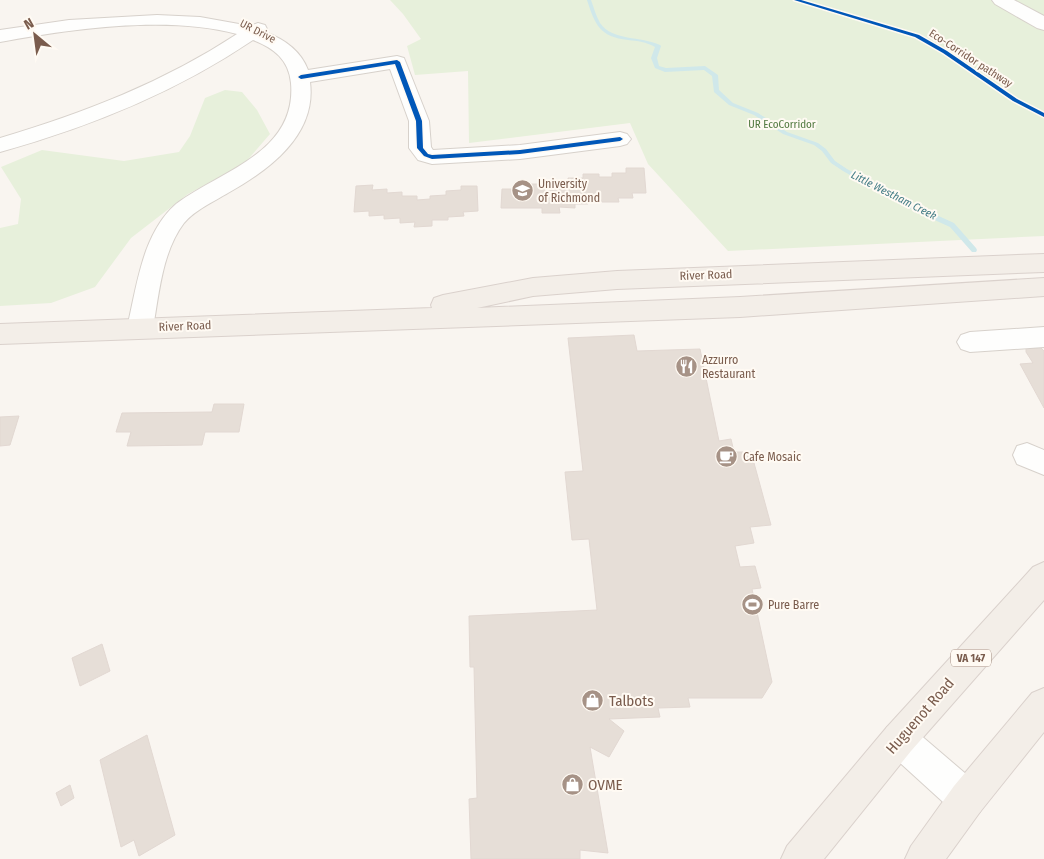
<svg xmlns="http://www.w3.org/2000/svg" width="1044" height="859" font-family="'Fira Sans Condensed',sans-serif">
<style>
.green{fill:#e7f0db}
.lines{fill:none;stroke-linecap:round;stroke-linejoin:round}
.stream{fill:#d0e8ea;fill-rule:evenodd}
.building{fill:#e6ded7;stroke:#e2d8d2}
.minor-casing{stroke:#d7d1cb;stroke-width:2}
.major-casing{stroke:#dad1cc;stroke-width:2}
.minor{fill:#fefefd;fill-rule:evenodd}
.major{fill:#f3eee8;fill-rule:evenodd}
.cycleway-casing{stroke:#fffaf3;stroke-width:3}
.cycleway{fill:#0057b8;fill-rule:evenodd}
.labels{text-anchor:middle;stroke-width:4;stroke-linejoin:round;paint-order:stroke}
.far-street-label{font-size:11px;fill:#7a5c4d;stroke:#fffaf3}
.far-park-label{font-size:11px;fill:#537a41;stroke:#fffaf3}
.far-water-label{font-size:11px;font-style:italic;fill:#437c86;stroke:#fffaf3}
.shield{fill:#fffaf3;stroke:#a28b7f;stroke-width:1}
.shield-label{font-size:11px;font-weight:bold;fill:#7a5c4d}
.poi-label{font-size:12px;fill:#7a5c4d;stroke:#fffaf3;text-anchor:start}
.street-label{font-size:12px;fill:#7a5c4d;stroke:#fffaf3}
.near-poi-label{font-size:15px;fill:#7a5c4d;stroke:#fffaf3;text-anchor:start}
.near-street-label{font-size:15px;fill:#7a5c4d;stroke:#fffaf3}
</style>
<rect width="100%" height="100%" fill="#f9f5f0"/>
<path class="green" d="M 390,0 L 1044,0 L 1044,236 L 728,251 L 648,164 L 630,123 L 469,143 L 468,71 L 415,75 L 407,46 L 421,39 L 403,14 Z
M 225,90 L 242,92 L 257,110 L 270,134 L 244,164 L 188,194 L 131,238 L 95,287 L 51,303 L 0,306 L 0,228 L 18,224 L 21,199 L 1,167 L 42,150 L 124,161 L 179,152 L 190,136 L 205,98 Z"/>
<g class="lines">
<path class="stream" d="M 587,0 L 591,0 C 594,8 596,16 600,23 C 612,41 641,36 660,45 L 661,46 L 657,58 L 659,66 L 666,68 L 705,66 L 718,75 L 719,90 L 733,103 L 758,113 L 787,132 L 818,143 L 826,149 L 835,161 L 847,169 L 910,203 L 954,223 L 976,248 L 977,250 L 976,252 L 972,252 L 950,227 L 906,207 L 843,171 L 831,163 L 822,151 L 814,145 L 783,134 L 754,115 L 729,105 L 714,92 L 712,76 L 704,70 L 665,72 L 655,68 L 651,58 L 655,47 C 646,42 638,41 628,40 C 600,37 595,25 587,0 Z"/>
</g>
<path class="building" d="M 626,168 L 644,168 L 646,193 L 632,193 L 633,198 L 618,198 L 619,202 L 602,202 L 601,199 L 588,199 L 588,204 L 575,204 L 575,208 L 559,207 L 560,213 L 542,213 L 542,208 L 501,208 L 502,189 L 511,189 L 511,193 L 524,193 L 524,184 L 541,184 L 541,187 L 554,187 L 554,182 L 568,182 L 568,178 L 583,178 L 583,174 L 599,174 L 599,177 L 612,177 L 612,173 L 626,173 Z
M 373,185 L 372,190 L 387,189 L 387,193 L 402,192 L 402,196 L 417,196 L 417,200 L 430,199 L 430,196 L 446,195 L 446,191 L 461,190 L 461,186 L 477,186 L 478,211 L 463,212 L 464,216 L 448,217 L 448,220 L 432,220 L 432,226 L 414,227 L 415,222 L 400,223 L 400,218 L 384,219 L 384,215 L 369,216 L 369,211 L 354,212 L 356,186 Z
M 634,335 L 637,351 L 700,349 L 719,441 L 731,439 L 734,452 L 751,452 L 771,525 L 750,527 L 754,543 L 735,546 L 740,567 L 755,566 L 761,588 L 752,589 L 772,682 L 762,698 L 688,698 L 690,707 L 658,708 L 660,717 L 609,719 L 624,731 L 609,757 L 590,747 L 608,853 L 580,850 L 580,859 L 471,859 L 469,799 L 477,798 L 474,667 L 470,667 L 469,616 L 597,610 L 589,539 L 572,540 L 565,472 L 583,471 L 568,338 Z
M 1039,346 L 1044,351 L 1044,408 L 1020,364 L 1033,363 L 1026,352 L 1026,347 Z
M 214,404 L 244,404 L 239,432 L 205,432 L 202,445 L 127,446 L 131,432 L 116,432 L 122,413 L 212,412 Z
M 19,416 L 10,445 L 0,446 L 0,417 Z
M 102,644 L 110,671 L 80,686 L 72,658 Z
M 147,735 L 175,835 L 139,856 L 134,840 L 121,847 L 100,760 Z
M 70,785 L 74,798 L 61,806 L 56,793 Z"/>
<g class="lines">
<defs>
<path id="minor" d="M 992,0 L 1014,0 L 1044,16 L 1044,30 L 1037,28 L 995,4 Z
M 157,15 L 200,17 L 250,26 L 258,23 L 265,25 L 267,29 L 265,32 C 284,39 301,51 308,70 L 397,56 L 404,58 L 429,121 L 431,147 L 433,150 L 520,145 L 620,132 L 627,134 L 631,139 L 627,144 L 620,146 L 520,159 L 432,164 L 418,160 L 409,148 L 409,121 L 390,69 L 310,82 C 317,135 269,170 228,193 C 213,202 195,210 184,223 C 162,252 159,294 153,328 L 149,335 L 140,338 L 131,335 L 127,328 C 137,286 142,234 176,204 C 220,171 297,153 291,83 C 289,60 274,48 253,40 C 176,92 90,127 0,152 L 0,138 C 84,113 164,82 237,34 C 167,15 71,29 0,42 L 0,30 L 69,20 Z
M 1044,327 L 1044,347 L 970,352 L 961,349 L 957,342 L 961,335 L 970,332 Z
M 1027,443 L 1044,450 L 1044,475 L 1017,464 L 1013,455 L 1017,446 Z
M 899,722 L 911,727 L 980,786 L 985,799 L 980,812 L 967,817 L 954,812 L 887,751 L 882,739 L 887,727 Z"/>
<path id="major" d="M 1044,254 L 1044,272 L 617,289 L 533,296 L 477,308 L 740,297 L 1044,278 L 1044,296 L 740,317 L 0,344 L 0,324 L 432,308 L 431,305 L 434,298 L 443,295 L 533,278 L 617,271 Z
M 1044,562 L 1044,600 L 911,751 L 824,859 L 781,859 L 787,846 L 887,727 L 1033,567 Z
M 1044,688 L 1044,732 L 980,812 L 946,859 L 905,859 L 911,846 L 954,786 L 1032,693 Z"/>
</defs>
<use href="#minor" class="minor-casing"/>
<use href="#major" class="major-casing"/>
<use href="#minor" class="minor"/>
<use href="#major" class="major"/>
<defs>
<path id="cycleway" d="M 794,0 L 801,0 L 919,35 L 947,51 L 1017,99 L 1044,113 L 1044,117 L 1013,101 L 943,53 L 915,37 Z
M 397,60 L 400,62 L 422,121 L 423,148 L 428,154 L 432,155 L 520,150 L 620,137 L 623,139 L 620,141 L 520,154 L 432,159 L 424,156 L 417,148 L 416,121 L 395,64 L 301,79 L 298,77 L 301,75 Z"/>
</defs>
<use href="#cycleway" class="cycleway-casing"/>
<use href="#cycleway" class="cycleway"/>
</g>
<defs>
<symbol id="university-disc" viewBox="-11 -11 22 22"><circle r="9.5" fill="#a69286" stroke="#fffaf3"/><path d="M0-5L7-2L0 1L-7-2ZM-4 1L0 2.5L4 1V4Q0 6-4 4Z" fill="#fff"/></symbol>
<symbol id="restaurant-disc" viewBox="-11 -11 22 22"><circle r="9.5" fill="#a69286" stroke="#fffaf3"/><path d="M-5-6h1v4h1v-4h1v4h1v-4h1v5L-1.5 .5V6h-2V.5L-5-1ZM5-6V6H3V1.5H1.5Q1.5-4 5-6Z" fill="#fff"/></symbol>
<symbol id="cafe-disc" viewBox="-11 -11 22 22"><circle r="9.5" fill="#a69286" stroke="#fffaf3"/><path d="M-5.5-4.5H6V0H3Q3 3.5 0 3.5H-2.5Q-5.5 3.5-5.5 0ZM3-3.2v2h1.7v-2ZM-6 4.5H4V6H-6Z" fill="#fff"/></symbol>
<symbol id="stadium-disc" viewBox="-11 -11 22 22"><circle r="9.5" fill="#a69286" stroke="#fffaf3"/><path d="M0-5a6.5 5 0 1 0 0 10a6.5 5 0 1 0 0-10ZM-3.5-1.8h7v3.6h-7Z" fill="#fff"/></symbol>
<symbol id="shop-disc" viewBox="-11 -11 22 22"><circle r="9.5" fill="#a69286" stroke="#fffaf3"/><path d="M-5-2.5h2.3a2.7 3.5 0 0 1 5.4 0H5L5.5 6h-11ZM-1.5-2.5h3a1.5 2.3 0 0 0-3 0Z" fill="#fff"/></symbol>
</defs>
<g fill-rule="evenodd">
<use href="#university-disc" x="510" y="178" width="25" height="25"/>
<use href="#restaurant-disc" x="674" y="354" width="25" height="25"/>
<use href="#cafe-disc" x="714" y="444" width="25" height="25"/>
<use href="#stadium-disc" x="740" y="592" width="25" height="25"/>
<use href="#shop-disc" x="580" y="688" width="25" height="25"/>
<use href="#shop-disc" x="560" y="772" width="25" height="25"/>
</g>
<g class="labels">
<g class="far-street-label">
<text transform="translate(258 31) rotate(27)" y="4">UR Drive</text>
<text transform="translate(971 58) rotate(33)" y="4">Eco-Corridor pathway</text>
</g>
<g class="far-park-label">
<text x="782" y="128">UR EcoCorridor</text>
</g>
<g class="far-water-label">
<text transform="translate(894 195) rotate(27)" y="4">Little Westham Creek</text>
</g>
<rect class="shield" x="951" y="649.5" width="40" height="17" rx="4"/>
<g class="shield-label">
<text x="971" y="662">VA 147</text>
</g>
<g class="poi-label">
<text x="538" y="188">University<tspan x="538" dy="14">of Richmond</tspan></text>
<text x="702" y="364">Azzurro<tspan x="702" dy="14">Restaurant</tspan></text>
<text x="743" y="461">Cafe Mosaic</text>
<text x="768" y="609">Pure Barre</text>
</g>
<g class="street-label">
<text transform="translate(706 275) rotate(-2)" y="4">River Road</text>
<text transform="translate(185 326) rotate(-2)" y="4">River Road</text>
</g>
<g class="near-poi-label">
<text x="609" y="706">Talbots</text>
<text x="588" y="790">OVME</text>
</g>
<g class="near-street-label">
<text transform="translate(920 716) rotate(-49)" y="5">Huguenot Road</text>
</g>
</g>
<g transform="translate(35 35) rotate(331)" stroke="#fffaf3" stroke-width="4" paint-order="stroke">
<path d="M0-4L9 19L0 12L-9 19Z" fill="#7a5c4d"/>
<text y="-8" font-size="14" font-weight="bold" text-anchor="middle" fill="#7a5c4d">N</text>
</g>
</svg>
